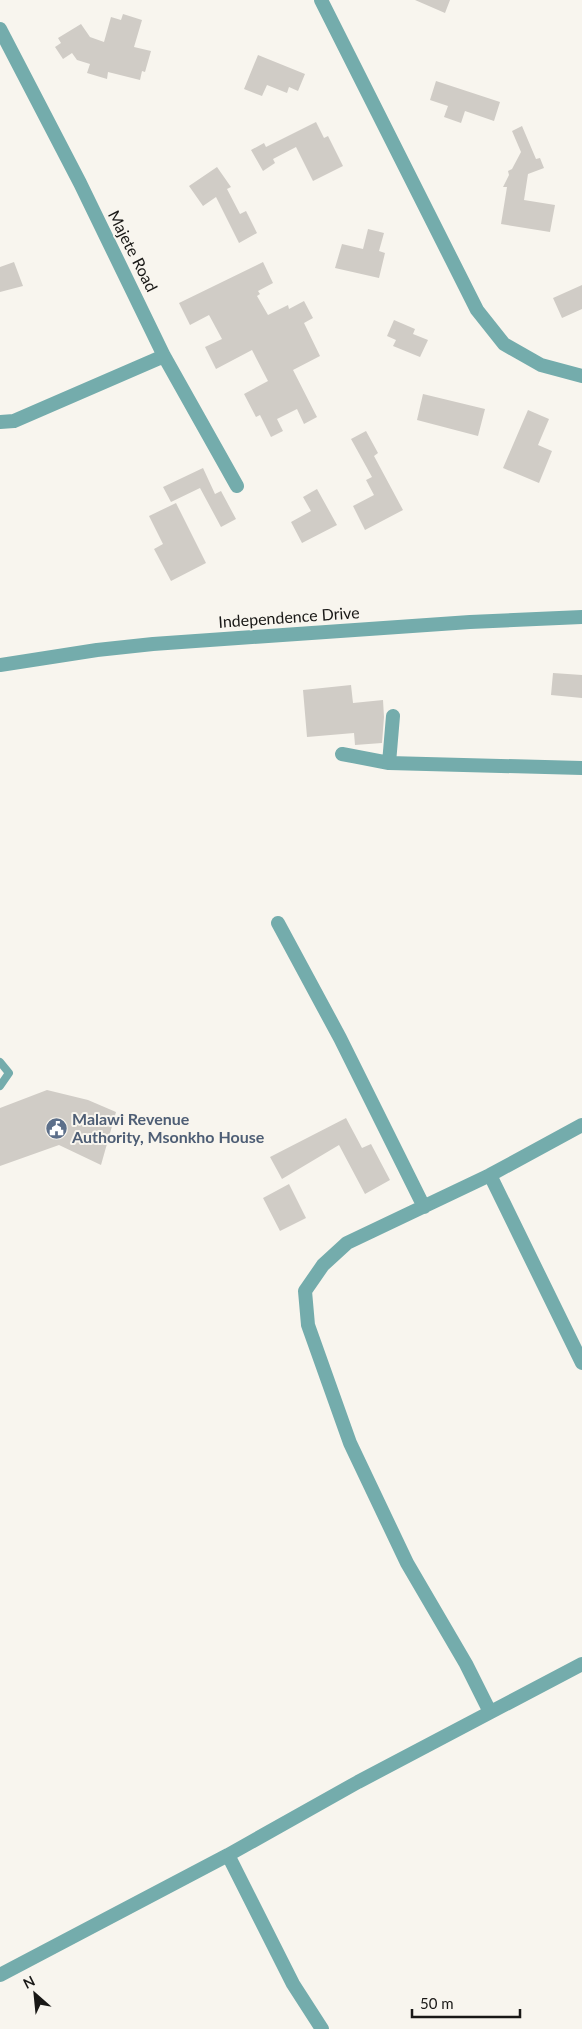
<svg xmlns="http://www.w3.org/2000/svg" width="582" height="2029" font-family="Lato,sans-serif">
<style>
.building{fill:#d0ccc6}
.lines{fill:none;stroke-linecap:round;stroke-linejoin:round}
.service{stroke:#74acac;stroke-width:8}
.minor{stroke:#74acac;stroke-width:14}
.labels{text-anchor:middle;stroke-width:4;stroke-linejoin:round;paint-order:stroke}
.street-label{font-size:16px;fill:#191816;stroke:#f8f5ee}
.service-label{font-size:16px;font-weight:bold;fill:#4e5e75;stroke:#f8f5ee;text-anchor:start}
</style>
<rect width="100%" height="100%" fill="#f8f5ee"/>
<path class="building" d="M 415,0 L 450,0 L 445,13 Z
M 123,14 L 142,20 L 134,47 L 151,51 L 145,72 L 142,71 L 140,80 L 108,72 L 107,79 L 87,73 L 90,64 L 77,60 L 72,53 L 63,59 L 55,47 L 61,43 L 58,38 L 81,24 L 90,37 L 104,42 L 111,17 L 121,20 Z
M 258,55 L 305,74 L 298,91 L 289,87 L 287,93 L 267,85 L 262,96 L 244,89 Z
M 436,81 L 500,102 L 494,121 L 465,111 L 461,123 L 444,117 L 448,106 L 430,100 Z
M 316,122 L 324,138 L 328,136 L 343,166 L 313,181 L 296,147 L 273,159 L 275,163 L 263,171 L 251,150 L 264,143 L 266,147 Z
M 522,126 L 536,159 L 540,158 L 544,168 L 528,174 L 524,200 L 555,205 L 550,232 L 501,224 L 507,187 L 503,187 L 509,175 L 508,171 L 512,169 L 521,152 L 512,131 Z
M 217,167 L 231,187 L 227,189 L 240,214 L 246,211 L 257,233 L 239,243 L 216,197 L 203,206 L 189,186 Z
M 368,229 L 384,233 L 379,251 L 385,253 L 379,278 L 335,268 L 342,244 L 363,249 Z
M 14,262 L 23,286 L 0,292 L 0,267 Z
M 263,262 L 273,283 L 258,291 L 260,294 L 257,296 L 268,315 L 288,305 L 289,309 L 304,301 L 313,318 L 304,323 L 320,356 L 293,370 L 317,417 L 304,424 L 297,409 L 277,419 L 283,431 L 271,437 L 260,415 L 256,417 L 244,394 L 268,381 L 252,350 L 216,369 L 205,347 L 222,339 L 209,315 L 190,325 L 179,303 Z
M 582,285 L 582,309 L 562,318 L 553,298 Z
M 394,320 L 415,329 L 413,334 L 428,340 L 420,357 L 393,346 L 396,340 L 387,336 Z
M 423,394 L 485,409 L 478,436 L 417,420 Z
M 528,410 L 549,419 L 538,445 L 552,451 L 539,483 L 503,468 Z
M 366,431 L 378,453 L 374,456 L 403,510 L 365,530 L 353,506 L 374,495 L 366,480 L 372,477 L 351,439 Z
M 203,468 L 215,494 L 221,491 L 236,519 L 221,527 L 200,488 L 171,502 L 163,487 Z
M 317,489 L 337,525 L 302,543 L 291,522 L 311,511 L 303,497 Z
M 176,503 L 206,563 L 171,581 L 154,549 L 163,544 L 149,516 Z
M 553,673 L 582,675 L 582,698 L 551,695 Z
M 351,685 L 353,703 L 383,700 L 384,717 L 382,743 L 355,745 L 354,733 L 307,737 L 303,690 Z
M 47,1090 L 88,1100 L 116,1112 L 101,1165 L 59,1145 L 0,1166 L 0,1108 Z
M 346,1118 L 362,1148 L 371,1144 L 390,1180 L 365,1194 L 339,1145 L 282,1179 L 270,1157 Z
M 289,1184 L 306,1218 L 280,1231 L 263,1198 Z"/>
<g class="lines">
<path class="service" d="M 0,1062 L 9,1073 L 0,1086"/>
<path class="minor" d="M 321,0 L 477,310 L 504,344 L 541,365 L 582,376
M 0,29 L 80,183 L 164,356 L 237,486
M 0,422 L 14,421 L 164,356
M 0,665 L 97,650 L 153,644 L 470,622 L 582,617
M 342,754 L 389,763 L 393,716
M 389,763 L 582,768
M 278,923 L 340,1038 L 424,1207
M 582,1125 L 490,1175 L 582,1363
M 490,1175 L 347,1243 L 323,1265 L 305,1291 L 308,1325 L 350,1443 L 407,1563 L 466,1664 L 490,1712
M 228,1855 L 293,1984 L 322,2029
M 0,1975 L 228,1855 L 358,1782 L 582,1664"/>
</g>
<defs>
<symbol id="civic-disc" viewBox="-11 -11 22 22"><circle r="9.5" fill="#5c6f8a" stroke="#f8f5ee"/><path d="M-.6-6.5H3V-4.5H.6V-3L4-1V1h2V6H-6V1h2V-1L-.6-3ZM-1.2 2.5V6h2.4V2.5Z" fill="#fff"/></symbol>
</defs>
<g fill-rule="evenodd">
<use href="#civic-disc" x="44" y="1116" width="25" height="25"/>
</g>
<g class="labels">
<g class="street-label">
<text transform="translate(133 251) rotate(63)" y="6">Majete Road</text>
<text transform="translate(289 617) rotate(-4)" y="6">Independence Drive</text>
</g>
<g class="service-label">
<text x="72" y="1125">Malawi Revenue<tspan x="72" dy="18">Authority, Msonkho House</tspan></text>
</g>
</g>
<g transform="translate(35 1994) rotate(333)" stroke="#f8f5ee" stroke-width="4" paint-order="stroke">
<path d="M0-4L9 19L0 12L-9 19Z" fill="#191816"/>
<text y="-8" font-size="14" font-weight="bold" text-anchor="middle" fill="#191816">N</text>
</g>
<path d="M412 2009v8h108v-8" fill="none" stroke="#191816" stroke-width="2.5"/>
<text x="420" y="2009" font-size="15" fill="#191816" stroke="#f8f5ee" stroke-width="4" paint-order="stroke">50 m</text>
</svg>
